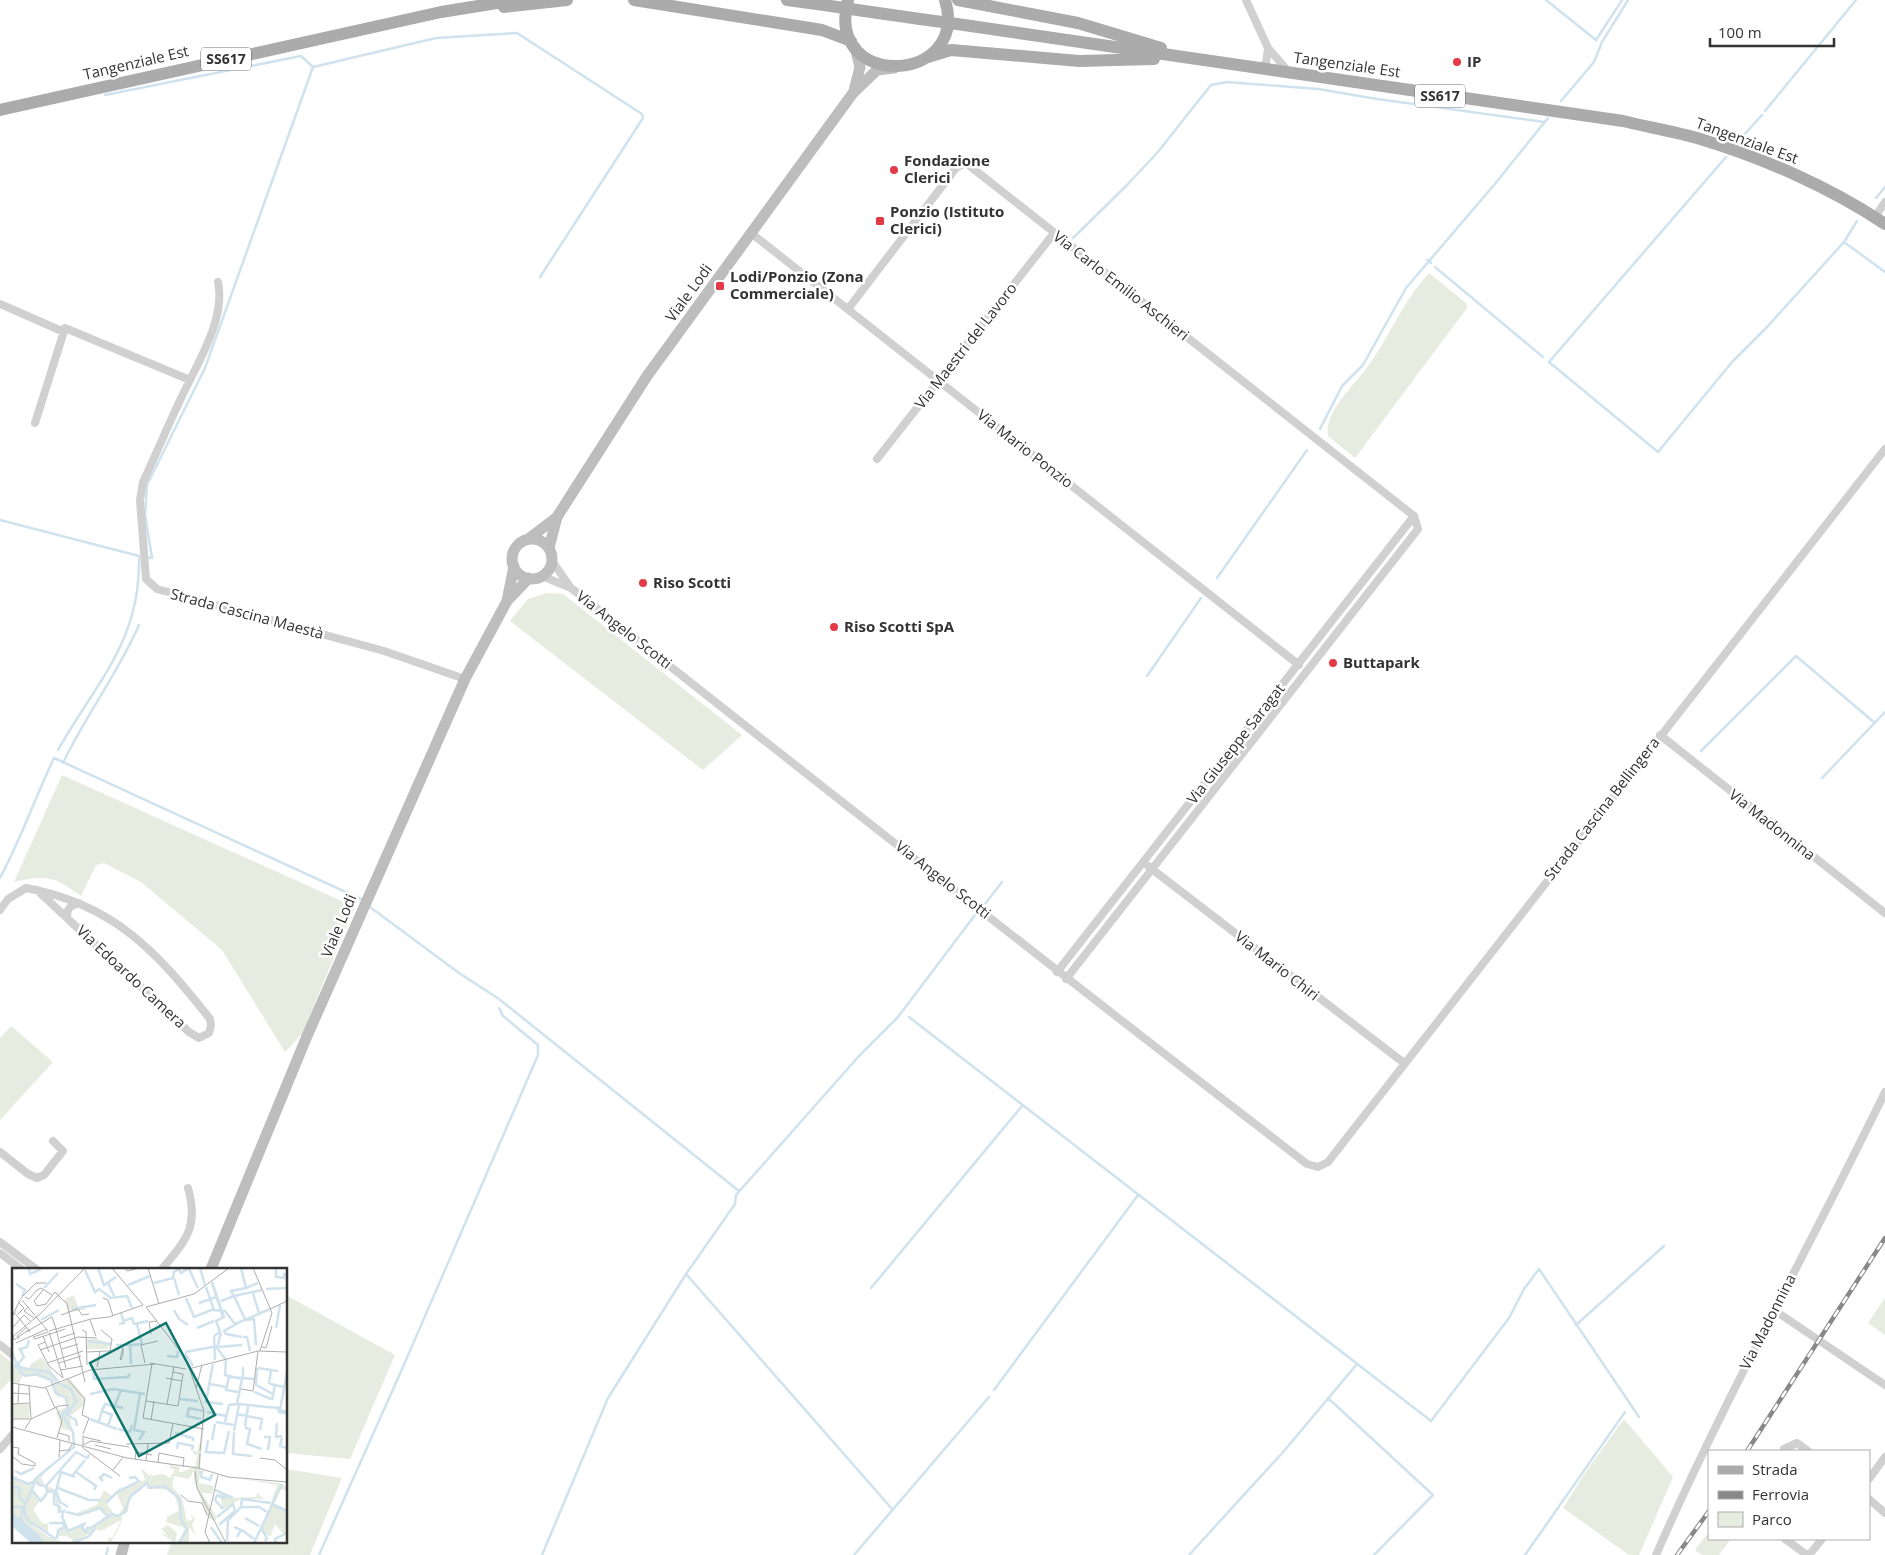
<svg xmlns="http://www.w3.org/2000/svg" width="1885" height="1555" font-family="'Open Sans',sans-serif">
<style>
.green{fill:#e6ecdf}
.lines{fill:none;stroke-linecap:round;stroke-linejoin:round}
.stream{stroke:#cfe2ee;stroke-width:2.5}
.street{stroke:#d0d0d0;stroke-width:8}
.secondary{stroke:#bdbdbd;stroke-width:11}
.primary{stroke:#ababab;stroke-width:12}
.rail-casing{stroke:#888;stroke-width:4.5}
.rail{stroke:#fff;stroke-width:2.5;stroke-dasharray:8;stroke-linecap:butt}
.primary-bridge{stroke:#ababab;stroke-width:12}
.poi-dot{fill:#e63946;stroke:#fff;stroke-width:2}
.labels{text-anchor:middle;stroke-width:5;stroke-linejoin:round;paint-order:stroke}
.shield{fill:#fff;stroke:#707070;stroke-width:1}
.shield-label{font-size:14px;font-weight:bold;fill:#333}
.poi-label{font-size:15px;font-weight:bold;fill:#333;stroke:#fff;text-anchor:start}
.street-label{font-size:15px;fill:#333;stroke:#fff}
.inset-river{fill:none;stroke:#cfe2ee;stroke-width:2.5}
.inset-road{fill:none;stroke:#adadad;stroke-width:1}
.view{fill:#0f766e;fill-opacity:0.15;stroke:#0f766e;stroke-width:2.5}
.inset-edge{fill:none;stroke:#333;stroke-width:2.5}
</style>
<rect width="100%" height="100%" fill="#fff"/>
<path class="green" d="M 1429,273 L 1466,303 L 1467,308 L 1355,458 L 1328,436 C 1323,411 1360,380 1373,359 C 1392,330 1405,299 1429,273 Z
M 547,593 L 563,594 L 742,735 L 703,770 L 510,621 L 528,599 Z
M 62,775 L 355,907 L 302,1034 L 285,1052 L 222,950 L 141,882 L 104,863 L 96,865 L 81,896 C 53,876 48,875 14,882 Z
M 11,1026 L 53,1062 L 0,1120 L 0,1038 Z
M 286,1295 L 395,1355 L 350,1459 L 286,1453 Z
M 1885,1298 L 1885,1335 L 1868,1323 Z
M 0,1353 L 14,1364 L 14,1376 L 0,1391 Z
M 1624,1419 L 1673,1477 L 1639,1555 L 1629,1555 L 1563,1508 L 1585,1473 Z
M 286,1469 L 342,1478 L 310,1555 L 167,1555 L 172,1541 L 286,1541 Z
M 1709,1532 L 1709,1539 L 1731,1539 L 1719,1555 L 1702,1555 L 1695,1550 Z"/>
<g class="lines">
<path class="stream" d="M 1546,0 L 1596,40 L 1622,0
M 105,95 L 301,56 L 313,67
M 1561,101 L 1594,62 L 1602,42 L 1628,0
M 1765,111 L 1856,0
M 1742,137 L 1762,115
M 1726,157 L 1549,362 L 1658,452 L 1732,362 L 1767,327 L 1844,242 L 1857,221
M 1876,198 L 1885,187
M 1073,238 L 1126,186 L 1157,153 L 1211,85 L 1227,82 L 1318,89 L 1377,99 L 1544,122
M 1844,242 L 1885,272
M 1427,260 L 1431,263
M 1435,267 L 1543,357
M 1320,429 L 1342,386 L 1363,365 L 1406,288 L 1494,185 L 1548,118
M 0,520 L 139,556 C 141,641 97,681 58,750
M 148,558 L 152,558 L 145,515 L 147,485 L 205,368 L 313,67 L 436,38 L 517,33 L 642,114 L 643,118 L 540,277
M 1217,578 L 1307,450
M 1147,676 L 1201,598
M 1701,751 L 1796,656 L 1875,723
M 63,763 C 86,715 118,673 139,625
M 1822,778 L 1885,712
M 0,878 C 21,839 35,798 54,758 L 363,900
M 985,904 L 1002,882
M 370,907 L 459,973 L 499,999 L 739,1191
M 909,1017 L 1431,1421 L 1509,1318 L 1524,1289 L 1539,1269 L 1639,1417
M 686,1274 L 893,1510
M 871,1288 L 1022,1106
M 1576,1325 L 1664,1246
M 994,1390 L 1138,1195
M 1328,1398 L 1433,1495 L 1374,1555
M 106,1555 L 108,1548
M 319,1555 L 403,1367 L 538,1055 L 538,1045 L 503,1016 L 499,1008
M 542,1555 L 608,1398 L 686,1274 L 735,1204 L 736,1195 L 859,1056 L 898,1017 L 975,915
M 854,1555 L 989,1397
M 1189,1555 L 1284,1451 L 1357,1364
M 1525,1555 L 1625,1412"/>
<path class="street" d="M 1246,0 L 1268,48 L 1288,71
M 1258,69 L 1266,63 L 1268,48
M 1875,217 L 1885,202
M 751,233 L 1299,665
M 218,282 C 225,314 204,352 190,380 C 173,413 159,448 143,482 L 140,500 L 146,579 L 157,589 L 384,651 L 465,679
M 0,304 L 64,332
M 848,309 L 956,168 L 966,163 L 1414,516 L 1418,529 L 1066,979
M 35,423 L 65,328 L 190,380
M 877,459 L 1054,233
M 552,561 L 571,588
M 542,576 L 571,588 C 815,781 1060,974 1307,1164 L 1318,1167 L 1328,1162 L 1885,449
M 1660,735 L 1885,913
M 1148,866 L 1404,1063
M 0,910 L 8,899 L 26,888 C 114,904 157,952 210,1019 L 211,1026 L 209,1033 L 199,1038 L 189,1032 L 37,890
M 67,918 C 67,908 70,906 79,903
M 1057,972 L 1414,516
M 0,1152 L 28,1174 L 37,1178 L 44,1175 L 63,1151 L 53,1141
M 0,1242 L 36,1269
M 0,1253 L 21,1269
M 162,1269 C 186,1240 199,1227 188,1188
M 1774,1310 L 1885,1385
M 0,1345 L 14,1356
M 0,1449 L 14,1433
M 1784,1449 L 1797,1443 L 1808,1451
M 1869,1479 L 1885,1457
M 1869,1499 L 1885,1513
M 1785,1539 L 1807,1555
M 1656,1555 C 1725,1397 1810,1247 1885,1092
M 1809,1555 L 1822,1539"/>
<path class="secondary" d="M 854,91 L 860,67 L 855,47
M512 559a20 20 0 1 1 40 0a20 20 0 1 1-40 0Z
M 527,540 L 557,517 L 647,376 L 853,93 L 877,70 L 894,68
M 549,548 L 557,517
M 507,601 L 514,566
M 211,1269 L 307,1036 L 465,679 L 507,601 L 529,578
M 121,1555 L 125,1541"/>
<path class="primary" d="M 634,0 L 822,30 L 851,41
M 787,0 L 824,5
M 848,0 C 824,92 971,84 945,0
M 958,0 L 1078,23 L 1161,48
M 504,7 L 567,0
M 871,12 L 920,19
M 957,24 L 1623,121 C 1647,127 1673,131 1697,138 C 1761,157 1830,187 1885,224
M 928,57 L 951,50 L 1079,61 L 1154,59
M 0,110 L 441,12 L 515,0"/>
<defs>
<path id="rail" d="M 1747,1451 L 1885,1238
M 1677,1555 L 1709,1511"/>
</defs>
<use href="#rail" class="rail-casing"/>
<use href="#rail" class="rail"/>
<path class="primary-bridge" d="M 824,5 L 871,12
M 920,19 L 957,24"/>
</g>
<g class="poi-dot">
<circle cx="1457" cy="62" r="5"/>
<circle cx="894" cy="170" r="5"/>
<rect x="875" y="216" width="10" height="10" rx="2.5"/>
<rect x="715" y="281" width="10" height="10" rx="2.5"/>
<circle cx="643" cy="583" r="5"/>
<circle cx="834" cy="627" r="5"/>
<circle cx="1333" cy="663" r="5"/>
</g>
<g class="labels">
<g class="shield">
<rect x="201" y="47.5" width="50" height="23" rx="4"/>
<rect x="1415" y="84.5" width="50" height="23" rx="4"/>
</g>
<g class="shield-label">
<text x="226" y="64">SS617</text>
<text x="1440" y="101">SS617</text>
</g>
<g class="poi-label">
<text x="1467" y="67">IP</text>
<text x="904" y="166">Fondazione<tspan x="904" dy="17">Clerici</tspan></text>
<text x="890" y="217">Ponzio (Istituto<tspan x="890" dy="17">Clerici)</tspan></text>
<text x="730" y="282">Lodi/Ponzio (Zona<tspan x="730" dy="17">Commerciale)</tspan></text>
<text x="653" y="588">Riso Scotti</text>
<text x="844" y="632">Riso Scotti SpA</text>
<text x="1343" y="668">Buttapark</text>
</g>
<g class="street-label">
<text transform="translate(136 63) rotate(-13)" y="5">Tangenziale Est</text>
<text transform="translate(1347 65) rotate(8)" y="5">Tangenziale Est</text>
<text transform="translate(1747 141) rotate(20)" y="5">Tangenziale Est</text>
<text transform="translate(1121 286) rotate(38)" y="5">Via Carlo Emilio Aschieri</text>
<text transform="translate(689 293) rotate(-54)" y="5">Viale Lodi</text>
<text transform="translate(966 346) rotate(-52)" y="5">Via Maestri del Lavoro</text>
<text transform="translate(1025 449) rotate(38)" y="5">Via Mario Ponzio</text>
<text transform="translate(247 614) rotate(15)" y="5">Strada Cascina Maestà</text>
<text transform="translate(624 630) rotate(38)" y="5">Via Angelo Scotti</text>
<text transform="translate(1236 744) rotate(-52)" y="5">Via Giuseppe Saragat</text>
<text transform="translate(1602 809) rotate(-52)" y="5">Strada Cascina Bellingera</text>
<text transform="translate(1772 825) rotate(38)" y="5">Via Madonnina</text>
<text transform="translate(943 880) rotate(38)" y="5">Via Angelo Scotti</text>
<text transform="translate(339 926) rotate(-67)" y="5">Viale Lodi</text>
<text transform="translate(1277 966) rotate(38)" y="5">Via Mario Chiri</text>
<text transform="translate(131 977) rotate(43)" y="5">Via Edoardo Camera</text>
<text transform="translate(1768 1322) rotate(-63)" y="5">Via Madonnina</text>
</g>
</g>
<g transform="translate(12 1268)">
<rect width="275" height="275" fill="#fff"/>
<path d="M 62,27 L 66,39 L 72,37 L 73,42 L 57,43 L 52,32 ZM 75,71 L 85,71 L 99,76 L 94,81 L 75,81 ZM 30,89 L 48,115 L 58,111 L 73,130 L 72,137 L 58,148 L 60,163 L 50,161 L 44,144 L 58,137 L 50,127 L 47,130 L 42,125 L 38,113 L 24,108 L 11,108 L 7,115 L 0,114 L 0,99 L 6,97 L 17,101 L 19,96 ZM 0,136 L 18,136 L 17,150 L 0,151 ZM 192,152 L 187,215 L 202,218 L 200,226 L 190,225 L 205,250 L 203,253 L 196,250 L 182,213 L 182,202 L 177,211 L 162,208 L 160,218 L 170,230 L 175,253 L 181,252 L 178,247 L 183,250 L 180,257 L 184,268 L 177,259 L 177,275 L 166,275 L 173,260 L 154,254 L 155,249 L 168,242 L 163,229 L 155,222 L 137,220 L 135,214 L 117,230 L 116,244 L 109,248 L 110,250 L 109,255 L 103,268 L 98,275 L 95,271 L 101,269 L 109,252 L 89,263 L 84,261 L 63,275 L 59,275 L 61,272 L 54,268 L 46,268 L 46,262 L 53,260 L 58,264 L 71,257 L 69,261 L 74,265 L 75,260 L 82,259 L 100,247 L 106,248 L 111,240 L 104,225 L 94,235 L 101,244 L 96,249 L 88,240 L 76,246 L 62,246 L 85,237 L 92,222 L 100,228 L 109,218 L 108,222 L 133,212 L 129,200 L 137,207 L 142,204 L 138,208 L 151,206 L 158,210 L 163,202 L 158,200 L 158,197 L 168,199 L 167,204 L 170,204 L 183,198 L 186,185 L 183,188 L 180,183 L 186,183 ZM 52,199 L 35,218 L 44,222 L 48,234 L 46,243 L 41,223 L 36,225 L 33,219 L 23,215 L 20,221 L 28,233 L 21,241 L 30,255 L 36,256 L 36,264 L 19,257 L 37,269 L 53,275 L 33,275 L 0,244 L 0,210 L 17,214 L 33,205 L 29,210 L 33,217 ZM 230,211 L 267,215 L 275,219 L 275,223 L 267,220 L 261,236 L 275,243 L 275,264 L 271,266 L 263,256 L 258,269 L 248,260 L 259,236 L 253,233 L 259,234 L 265,217 ZM 207,224 L 220,230 L 244,229 L 245,225 L 252,231 L 229,231 L 211,241 ZM 156,257 L 165,265 L 163,275 L 147,264 L 156,268 L 149,261 Z" fill="#e6ecdf"/>
<path d="M 0,244 L 26,266 L 33,275 L 19,275 L 12,269 L 0,258 Z" fill="#cfe2ee"/>
<path class="inset-river" d="M 17,0 L 18,6 L 29,1M 86,0 L 92,17 L 104,9M 188,0 L 193,17M 229,0 L 234,20 L 246,15M 264,0 L 264,9 L 272,10 L 272,6 L 275,6M 177,1 L 186,20M 73,2 L 83,24 L 87,21 L 99,30 L 115,28 L 120,40M 162,10 L 167,27M 200,14 L 212,49 L 204,53 L 208,64M 96,15 L 103,30M 142,15 L 161,10 L 162,4 L 167,1 L 169,5 L 177,0M 200,15 L 211,49 L 204,53 L 208,64 L 202,68M 4,16 L 13,22 L 10,28M 116,17 L 138,8M 194,19 L 202,42 L 213,43 L 223,56 L 258,41M 32,20 L 46,5M 254,21 L 275,20M 241,25 L 247,45M 221,27 L 219,23 L 234,20M 222,28 L 250,22M 174,30 L 182,49 L 202,41M 209,33 L 222,28 L 233,51M 187,35 L 204,29M 60,41 L 84,37M 162,42 L 167,51 L 176,57M 29,52 L 47,42M 234,52 L 242,51 L 244,77M 111,53 L 120,50 L 122,56 L 136,53M 230,53 L 212,63 L 214,66 L 230,69M 107,56 L 112,55 L 109,45M 185,60 L 202,53M 264,60 L 268,37M 209,65 L 205,80 L 214,92M 202,68 L 203,92M 231,69 L 235,69 L 238,83M 76,73 L 99,76M 104,77 L 118,77 L 119,96M 119,77 L 130,76 L 125,56M 207,79 L 230,77M 173,84 L 206,78M 0,85 L 5,96 L 10,100 L 37,104 L 48,116 L 59,121 L 64,133 L 55,147 L 64,152 L 65,158M 173,85 L 181,98M 155,88 L 165,89 L 166,83M 214,92 L 213,107 L 230,111 L 225,136 L 266,140 L 267,144 L 275,145M 2,96 L 13,108 L 25,106 L 39,112 L 44,125 L 54,130 L 56,141 L 50,147 L 61,164M 201,96 L 194,134 L 211,136M 5,97 L 12,89 L 8,81 L 15,79 L 17,72M 231,99 L 231,110 L 242,111M 245,100 L 244,117 L 261,126M 246,100 L 266,103M 81,102 L 82,111 L 116,109 L 118,106M 259,103 L 257,115 L 262,117M 275,104 L 268,142 L 275,144M 198,116 L 214,119M 226,124 L 214,122 L 217,109 L 230,110M 242,124 L 259,131M 78,126 L 101,121 L 133,126M 168,131 L 186,133M 260,132 L 263,117 L 271,119M 103,137 L 109,122M 90,143 L 93,136 L 111,140M 195,144 L 214,148M 225,146 L 250,151 L 248,162M 78,151 L 105,161M 189,151 L 175,148 L 177,140 L 191,143M 87,153 L 90,143 L 100,147 L 96,157M 204,154 L 222,157M 213,154 L 217,137 L 225,136M 265,155 L 264,169 L 270,168M 233,159 L 236,138M 233,160 L 238,161 L 235,176 L 250,181M 106,161 L 118,164 L 120,157M 222,163 L 227,137 L 224,136M 61,164 L 62,179 L 23,211 L 27,217 L 34,218 L 35,224 L 42,223 L 42,236 L 48,239 L 47,244 L 52,243 L 50,248 L 56,263 L 72,256 L 70,260 L 74,264 L 75,260 L 79,260 L 100,246 L 106,248 L 113,244 L 118,229 L 135,215 L 137,220 L 153,218 L 167,230 L 169,251 L 175,262 L 167,275M 222,164 L 221,186 L 240,188M 163,165 L 181,170 L 181,173M 252,169 L 258,169 L 256,182M 270,170 L 268,178 L 275,180M 127,172 L 132,164 L 122,162 L 128,126M 196,172 L 194,184 L 212,185 L 217,163M 200,172 L 203,156M 165,181 L 166,175 L 181,178 L 180,182M 3,203 L 9,206 L 22,200M 64,204 L 84,218 L 82,222M 187,204 L 190,204 L 189,209 L 198,212 L 200,206M 61,207 L 73,192M 0,209 L 16,216 L 24,214M 91,213 L 88,210 L 92,206 L 100,210M 34,218 L 64,184 L 75,190 L 78,186M 0,219 L 7,220 L 8,230 L 14,235M 46,220 L 77,232 L 89,232M 203,222 L 221,230M 21,223 L 29,233 L 35,225M 14,235 L 23,215M 94,235 L 105,224 L 127,213 L 123,209 L 117,210M 260,236 L 275,243M 13,237 L 12,244 L 17,254M 0,239 L 11,239 L 9,249 L 13,258M 56,239 L 48,234 L 44,223 L 49,204 L 63,209M 229,239 L 230,231 L 258,235M 211,241 L 203,232 L 205,227 L 213,230 L 214,227M 54,244 L 67,247 L 88,240 L 97,250M 205,249 L 221,236 L 223,243 L 207,257M 233,250 L 247,258M 216,252 L 229,239 L 247,239 L 255,244M 18,254 L 44,271M 37,255 L 51,255 L 53,259 L 46,262 L 45,271M 199,259 L 210,275M 222,259 L 229,262 L 225,269M 249,260 L 255,270 L 253,273M 230,262 L 242,271M 215,273 L 216,252M 62,274 L 76,269 L 83,261M 242,275 L 270,216M 264,275 L 263,271 L 275,265"/>
<path class="inset-road" d="M 100,0 L 131,37M 113,0 L 115,3 L 128,0M 136,0 L 147,36M 241,0 L 260,45 L 248,83M 32,21 L 22,33 L 25,38 L 34,36 L 43,24 L 55,36 L 73,114M 25,22 L 29,20 L 40,27M 13,29 L 17,31 L 25,22M 91,30 L 96,32 L 101,48M 8,31 L 24,15 L 34,15M 10,32 L 36,63M 16,39 L 12,43 L 22,50M 134,39 L 174,91 L 192,143 L 188,183M 134,39 L 182,26 L 217,0M 258,41 L 275,33M 2,44 L 18,64M 6,46 L 12,40 L 7,35M 49,47 L 66,41 L 70,47 L 77,46M 0,49 L 8,32M 79,51 L 97,49 L 131,37M 78,52 L 84,68M 1,59 L 12,47 L 18,53M 44,61 L 54,100M 70,62 L 74,64 L 75,97M 89,62 L 100,71 L 98,83 L 94,83M 37,63 L 79,51M 14,64 L 40,49 L 44,61M 37,64 L 51,110M 139,66 L 137,54 L 145,53M 1,68 L 2,72 L 18,61M 31,68 L 37,84M 0,69 L 28,46 L 73,0M 21,69 L 23,71 L 53,61M 21,69 L 36,64M 48,70 L 63,65M 7,71 L 5,68 L 15,59M 33,74 L 26,77 L 37,98 L 51,110M 4,75 L 35,61M 250,79 L 254,80 L 260,58M 111,80 L 111,87 L 109,92 L 108,91 ZM 50,81 L 66,76M 28,82 L 66,69 L 85,70M 75,84 L 94,83M 35,95 L 71,83M 47,95 L 69,88M 133,95 L 129,77 L 146,73M 138,95 L 174,101M 140,96 L 131,150 L 192,161M 85,99 L 88,83M 180,100 L 246,83 L 275,84M 49,102 L 71,98M 154,110 L 170,113M 55,111 L 73,131 L 70,147 L 77,150 L 71,166M 0,115 L 32,120 L 78,102 L 143,96M 17,118 L 19,151M 34,120 L 43,140M 184,120 L 190,97M 229,121 L 241,123 L 246,83M 0,125 L 17,126M 134,133 L 166,138 L 171,106 L 161,104M 6,135 L 7,116M 0,136 L 18,135M 155,136 L 162,98M 44,139 L 50,153 L 45,170M 0,151 L 18,151M 139,152 L 142,133M 0,159 L 115,190 L 186,200 L 216,209 L 275,214M 13,161 L 19,151 L 47,138 L 57,137M 47,165 L 57,168 L 57,173M 71,167 L 71,177 L 79,173 L 117,179M 72,169 L 89,173M 114,176 L 157,175 L 161,156M 83,177 L 99,181M 0,179 L 7,180 L 6,186 L 23,195 L 23,198 L 10,196 L 0,188M 70,179 L 108,208M 47,183 L 57,182 L 60,176M 47,189 L 48,172M 248,190 L 263,192 L 275,202M 123,191 L 124,184 L 140,187M 134,192 L 136,176M 146,195 L 147,185 L 172,190 L 171,199M 187,201 L 188,185M 101,202 L 111,189M 183,203 L 185,220 L 214,275M 169,227 L 176,233 L 190,235 L 195,247M 198,275 L 193,264 L 206,207"/>
<path class="view" d="M 154,55 L 203,147 L 127,188 L 78,95 Z"/>
<rect width="275" height="275" class="inset-edge"/>
</g>
<rect x="1708" y="1450" width="162" height="90" fill="#ffffff" stroke="#adadad"/>
<rect x="1718" y="1466" width="25" height="8" fill="#ababab" stroke="#adadad"/>
<text x="1752" y="1475" font-size="15" fill="#333333">Strada</text>
<rect x="1718" y="1491" width="25" height="8" fill="#888888" stroke="#adadad"/>
<text x="1752" y="1500" font-size="15" fill="#333333">Ferrovia</text>
<rect x="1718" y="1512" width="25" height="15" fill="#e6ecdf" stroke="#adadad"/>
<text x="1752" y="1525" font-size="15" fill="#333333">Parco</text>
<path d="M1710 38v8h124v-8" fill="none" stroke="#333333" stroke-width="2.5"/>
<text x="1718" y="38" font-size="15" fill="#333333" stroke="#ffffff" stroke-width="4" paint-order="stroke">100 m</text>
</svg>
